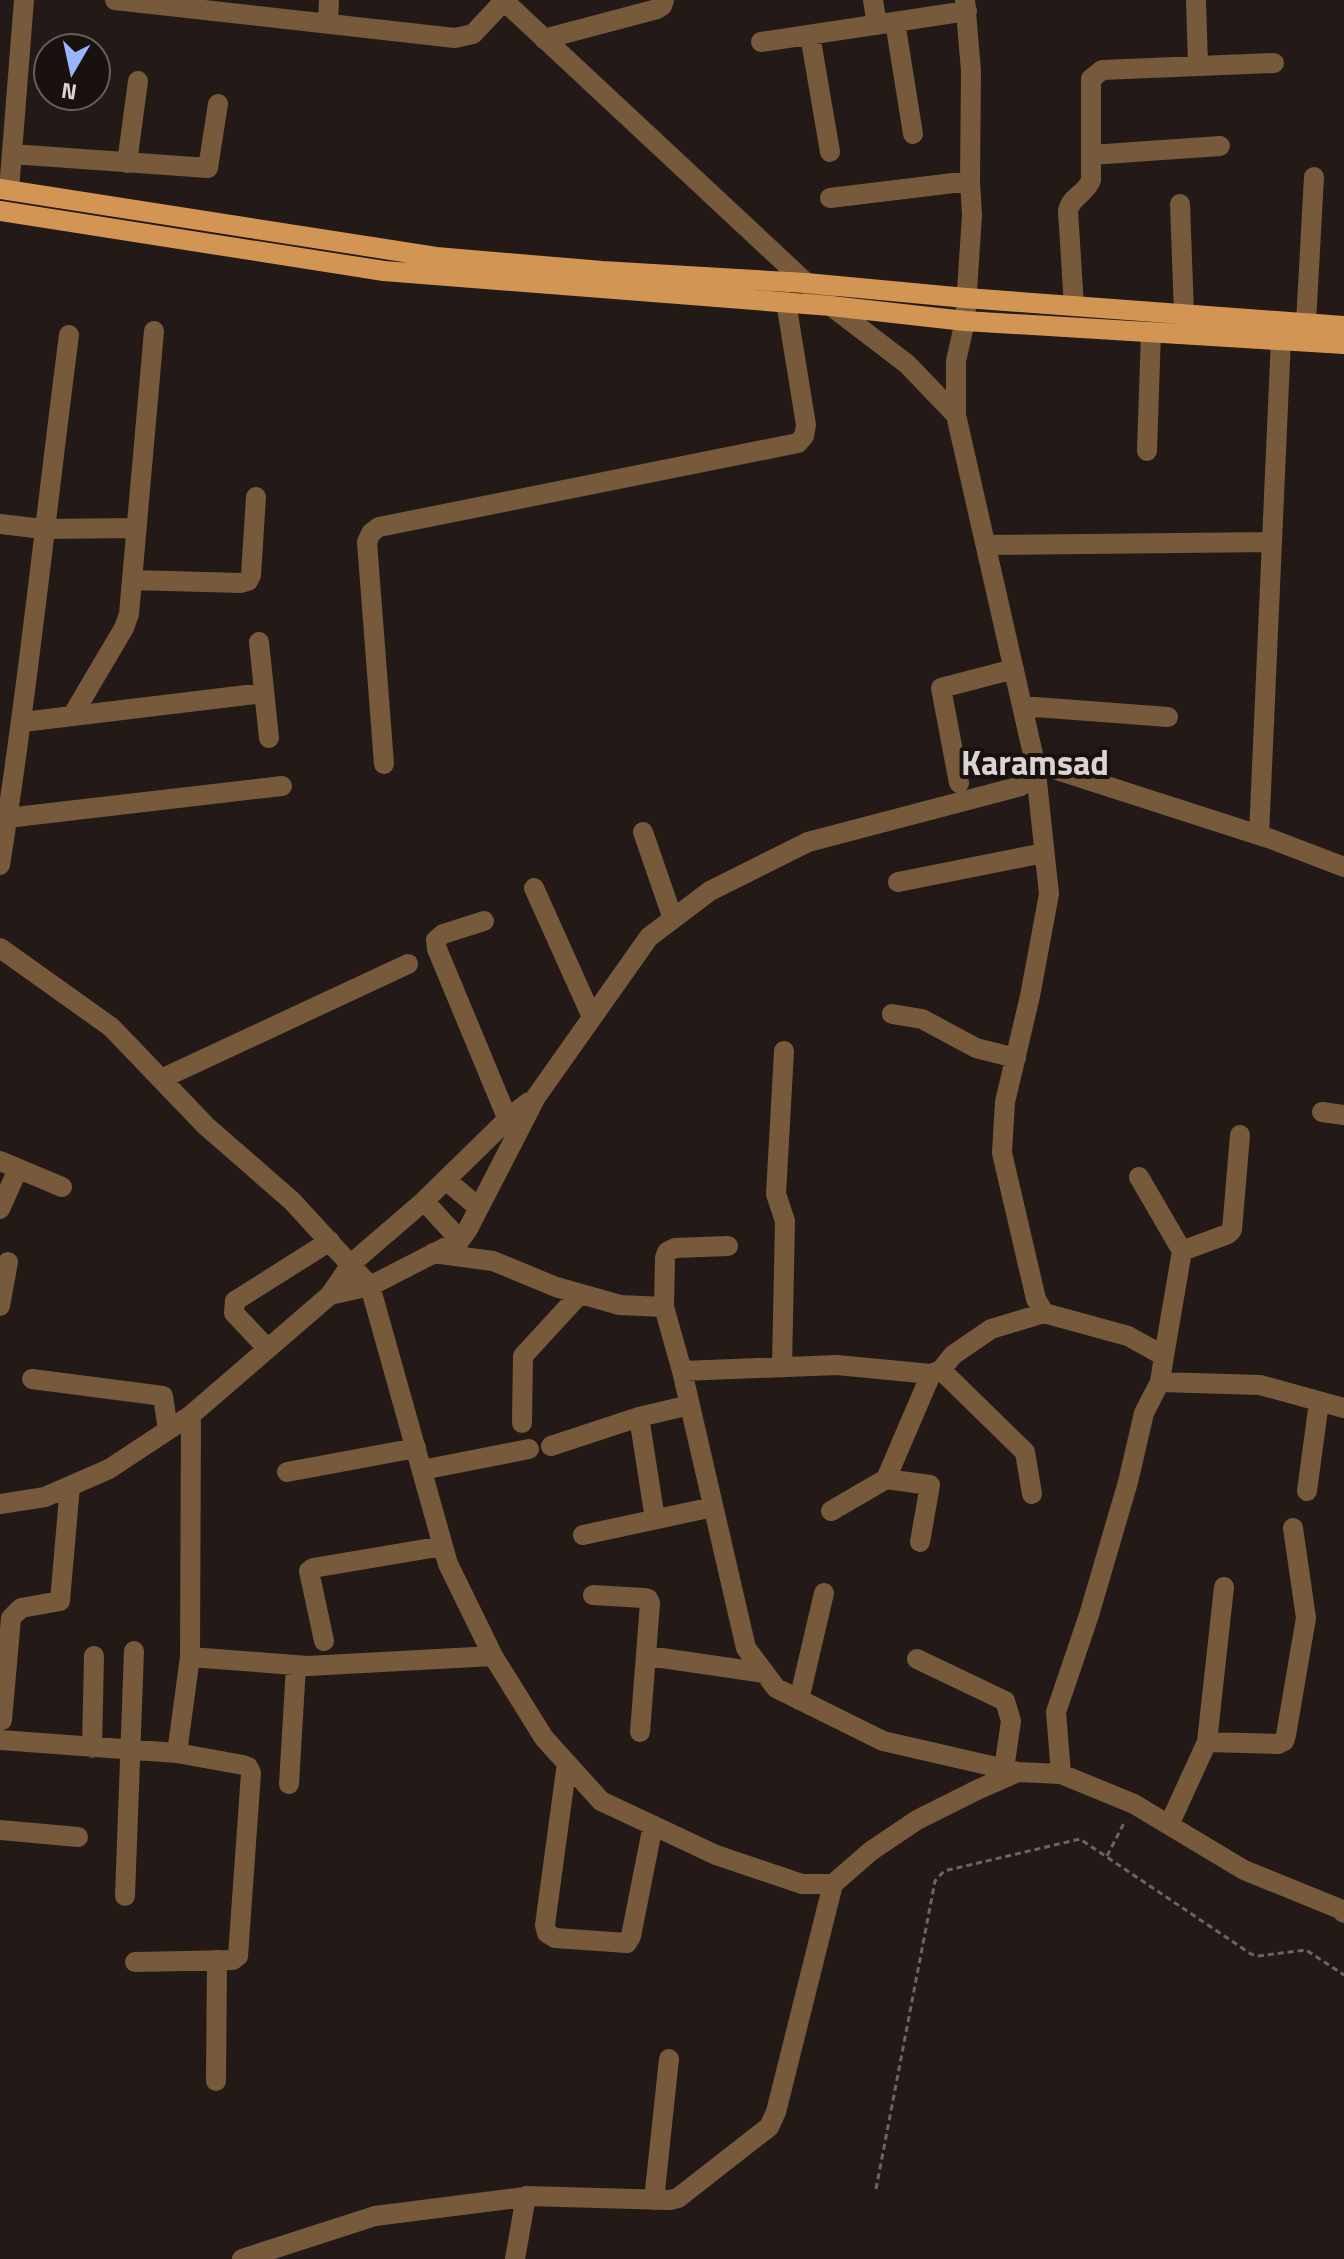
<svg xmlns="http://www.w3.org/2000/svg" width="1344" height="2259" font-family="'Titillium Web',sans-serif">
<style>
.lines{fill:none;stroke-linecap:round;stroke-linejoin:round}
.path{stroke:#6c6462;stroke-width:3;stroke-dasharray:6 4;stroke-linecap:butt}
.minor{stroke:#77593b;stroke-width:20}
.major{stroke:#d39553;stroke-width:20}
.labels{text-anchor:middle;stroke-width:8;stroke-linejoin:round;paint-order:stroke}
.quarter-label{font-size:34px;font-weight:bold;fill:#dad4d2;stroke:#19110e}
</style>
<rect width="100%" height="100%" fill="#231a17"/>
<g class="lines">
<path class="path" d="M 1107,1856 L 1125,1821
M 876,2189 L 935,1881 L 944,1871 L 1080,1839 L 1251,1954 L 1258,1956 L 1306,1950 L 1344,1975"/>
<path class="minor" d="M 115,0 L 455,38 L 473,34 L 504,1
M 873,0 L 877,25
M 1196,0 L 1198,66
M 895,22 L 913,134
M 328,24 L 329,0
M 810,35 L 830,152
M 544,39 L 657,9 L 662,6 L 664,0
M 761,42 L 967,11
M 12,154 L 208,168 L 218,104
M 1091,155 L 1220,146
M 127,163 L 138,81
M 9,190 L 24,0
M 830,198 L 970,181
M 1180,204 L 1184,314
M 1074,306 L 1068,211 C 1071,196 1086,194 1091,180 L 1091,79 L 1102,70 L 1274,63
M 1306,323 L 1314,177
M 956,415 L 956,361 L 965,321 L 972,215 L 970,181 L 971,71 L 965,0
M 1147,451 L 1151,332
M 0,524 L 43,529 L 137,528
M 986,545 L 1272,542
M 132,580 L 241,583 L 248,581 L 251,575 L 256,497
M 259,642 L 269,738
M 1022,706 L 1168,717
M 72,716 L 124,628 L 129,614 L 154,331
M 23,722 L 263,693
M 384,764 L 367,542 L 371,533 L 379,527 L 798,443 L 804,436 L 806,425 L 786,302
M 959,783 L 941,688 L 1014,669
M 7,818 L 282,786
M 643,832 L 673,919
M 1259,835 L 1281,338
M 0,865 C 28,689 46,512 69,335
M 898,882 L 1044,853
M 534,888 L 592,1017
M 484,921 L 443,934 L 436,940 L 437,949 L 508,1120
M 0,948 L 111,1027 L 206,1126 L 292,1201 L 370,1286 L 448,1564 L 493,1656 L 544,1738 L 601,1801 L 716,1855 L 802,1884 L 833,1884 L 871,1851 L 917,1820 L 979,1789 L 1018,1772 L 1061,1774 L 1134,1804 L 1244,1870 L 1340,1909 L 1344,1913
M 892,1014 L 922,1019 L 976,1048 L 1016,1058
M 161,1079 L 408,964
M 1322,1112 L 1344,1115
M 0,1161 L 62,1187
M 1139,1177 L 1182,1251 L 1164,1356
M 446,1180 L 479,1208
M 424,1201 L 460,1240
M 0,1209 L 18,1169
M 1182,1251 L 1228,1234 L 1232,1230 L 1240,1135
M 433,1253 L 493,1261 L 556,1287 L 620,1305 L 664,1307 L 682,1371 L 746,1648 L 776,1688 L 883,1741 L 1018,1772
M 330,1295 L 370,1286 L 460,1240 L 468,1229 L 536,1097 L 649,937 L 710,891 L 808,842 L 1021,786 L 1035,763 L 956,415 L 907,364 L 831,306 L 503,0
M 0,1306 L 8,1262
M 664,1307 L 665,1258 L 667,1252 L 675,1248 L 728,1246
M 267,1348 L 234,1313 L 235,1301 L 330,1241
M 782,1367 L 785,1221 L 776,1194 L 784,1051
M 941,1370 L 1025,1452 L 1032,1494
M 682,1371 L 837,1365 L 931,1374 L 941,1370 L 953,1355 L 991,1329 L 1044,1313
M 32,1379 L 163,1396 L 168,1430
M 1160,1382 L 1260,1385 L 1344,1408
M 639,1417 L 655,1519
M 522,1423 L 523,1356 L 580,1294
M 551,1446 L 639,1417 L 690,1405
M 422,1470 L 529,1449
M 287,1472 L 416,1448
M 886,1479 L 930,1485 L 920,1542
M 1307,1491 L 1319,1402
M 0,1504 L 45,1497 L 109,1469 L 191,1415 L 330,1295 L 352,1263 L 424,1201 L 512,1115 L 529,1102
M 831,1511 L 886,1479 L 931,1374
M 583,1535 L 713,1507
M 593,1595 L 644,1598 L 648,1599 L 650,1603 L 640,1732
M 324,1641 L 309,1571 L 313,1568 L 443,1546
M 648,1656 L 765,1673
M 190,1657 L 308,1666 L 493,1656
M 917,1659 L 1005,1701 L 1011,1721 L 1004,1769
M 799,1700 L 824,1593
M 2,1720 L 11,1618 L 21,1608 L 60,1601 L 70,1486
M 0,1740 L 177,1753 L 190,1657 L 191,1415
M 1207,1742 L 1278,1744 L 1284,1741 L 1286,1735 L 1306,1618 L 1293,1528
M 92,1748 L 94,1656
M 567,1763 L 545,1925 L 547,1933 L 555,1938 L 627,1943 L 631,1936 L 653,1825
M 1061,1774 L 1056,1712 L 1089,1615 L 1128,1482 L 1144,1413 L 1160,1382 L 1164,1356 L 1128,1336 L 1044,1313 L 1036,1299 L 1002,1153 L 1005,1102 L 1030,996 L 1049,894 L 1035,763 L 1271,839 L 1344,867
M 289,1784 L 296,1666
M 1169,1825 L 1207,1742 L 1224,1587
M 0,1830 L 78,1837
M 125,1896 L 134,1651
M 135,1962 L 233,1960 L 238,1956 L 251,1773 L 248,1767 L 243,1765 L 177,1753
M 216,2081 L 217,1960
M 654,2200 L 669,2059
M 242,2259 L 375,2216 L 525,2197
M 515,2259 L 526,2196 L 670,2200 L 678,2198 L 769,2127 L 776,2112 L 833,1884"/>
<path class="major" d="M 0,189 L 436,257 L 602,271 L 806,283 L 966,298 L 1344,326
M 0,211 L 384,271 L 831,306 L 965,321 L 1344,344"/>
</g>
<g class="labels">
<g class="quarter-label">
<text x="1035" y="775">Karamsad</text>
</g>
</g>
<g transform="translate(72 72) rotate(189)"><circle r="38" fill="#19110e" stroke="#665f5c" stroke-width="2"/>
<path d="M0-6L14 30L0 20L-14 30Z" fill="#99b5fd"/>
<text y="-12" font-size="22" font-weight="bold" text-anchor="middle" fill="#dad4d2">N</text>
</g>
</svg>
